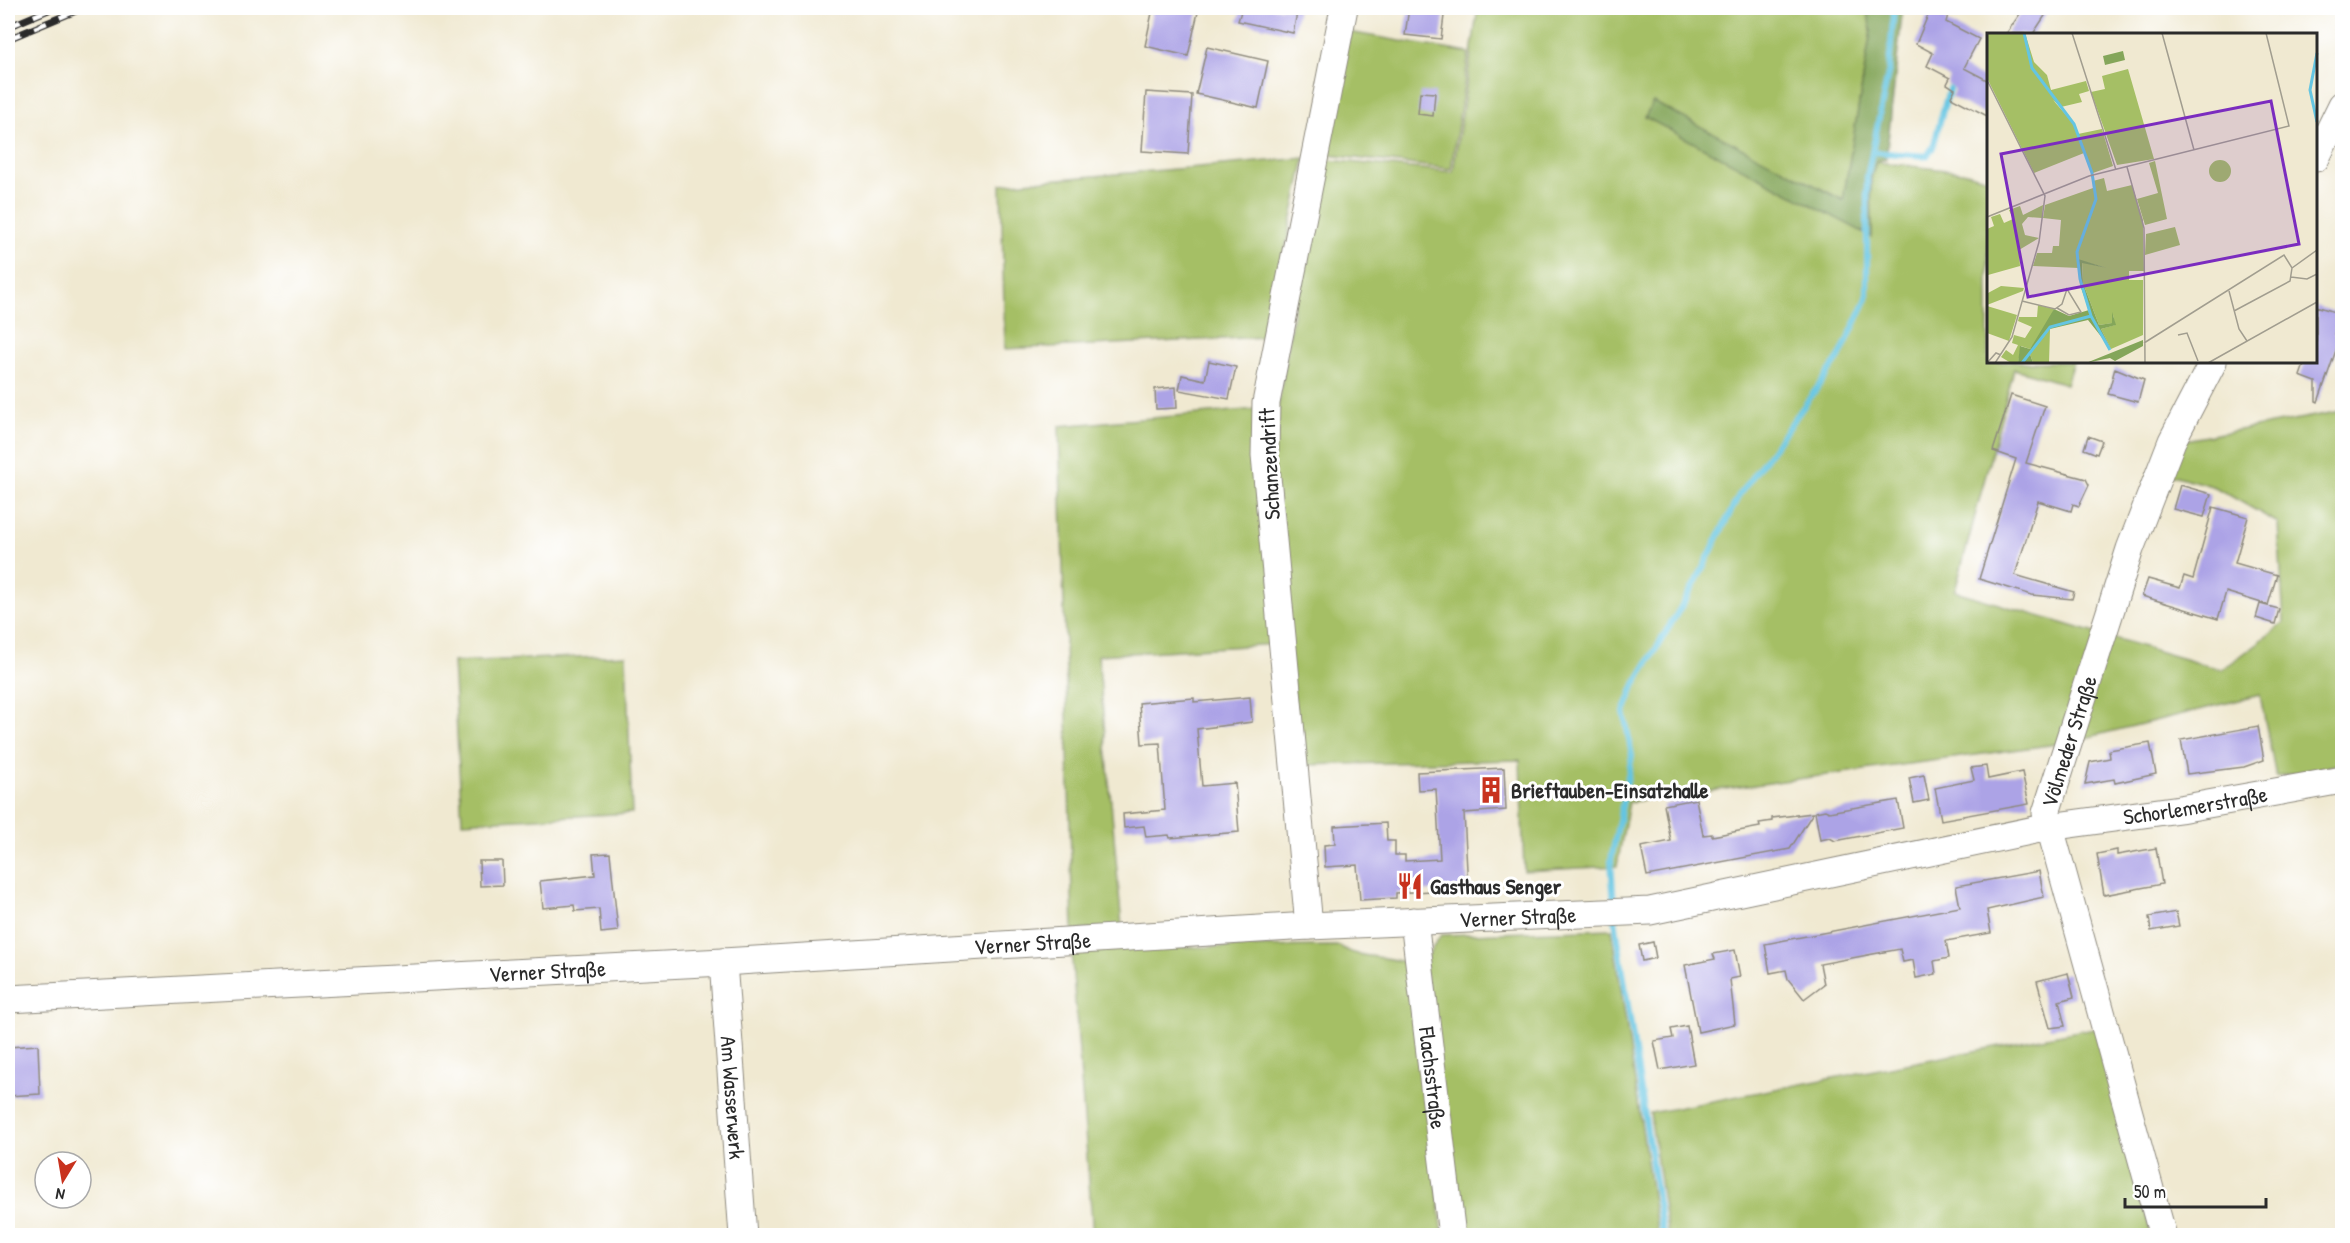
<svg xmlns="http://www.w3.org/2000/svg" width="2350" height="1243" font-family="'Patrick Hand',sans-serif">
<style>
.green{fill:#a5bf65;stroke:#687548;stroke-width:1.5}
.forest{fill:#84a65a;stroke:#586842;stroke-width:1.5}
.lines{fill:none;stroke-linecap:round;stroke-linejoin:round}
.stream{stroke:#64c5e2;stroke-width:6}
.building{fill:#aca3e6}
.minor-casing{stroke:#8e8a7e;stroke-width:29}
.minor{stroke:#fff;stroke-width:27}
.rail-casing{stroke:#2b2b2b;stroke-width:7}
.rail{stroke:#fff;stroke-width:4.5;stroke-dasharray:14;stroke-linecap:butt}
.labels{text-anchor:middle;stroke-width:6;stroke-linejoin:round;paint-order:stroke}
.street-label{font-size:22px;fill:#2b2b2b;stroke:#fff}
.poi-label{font-size:22px;font-weight:bold;fill:#2b2b2b;stroke:#fff;text-anchor:start}
.inset-river{fill:none;stroke:#64c5e2;stroke-width:3}
.inset-road{fill:none;stroke:#a19d8f;stroke-width:1.5}
.view{fill:#7b2cbf;fill-opacity:0.15;stroke:#7b2cbf;stroke-width:3}
.inset-edge{fill:none;stroke:#2b2b2b;stroke-width:3}
</style>
<rect width="100%" height="100%" fill="#fff"/>
<filter id="ink" filterUnits="userSpaceOnUse"><feTurbulence type="fractalNoise" baseFrequency=".0167" numOctaves="2"/><feDisplacementMap in="SourceGraphic" scale="12" xChannelSelector="R" yChannelSelector="G"/><feConvolveMatrix kernelMatrix="1 2 1 2 8 2 1 2 1" color-interpolation-filters="sRGB"/></filter>
<filter id="wash" filterUnits="userSpaceOnUse"><feTurbulence type="fractalNoise" baseFrequency=".008" numOctaves="4" result="noise"/><feDisplacementMap in="SourceGraphic" scale="24" xChannelSelector="R" yChannelSelector="G"/><feGaussianBlur stdDeviation="1.35" result="paint"/><feColorMatrix in="noise" values="0 0 0 0 0 0 0 0 0 0 0 0 0 0 0 0 0 1.4 0 .05"/><feComposite in="paint" operator="in"/></filter>
<g filter="url(#wash)">
<rect width="100%" height="100%" fill="#f0e9d1"/>
<path class="green" d="M 1478,8 L 1867,8 L 1871,30 L 1843,201 L 1653,102 L 1645,117 L 1872,236 L 1871,178 L 1876,162 L 1963,172 L 1988,179 L 1988,362 L 2073,362 L 2066,384 L 2014,369 L 1955,591 L 2099,634 L 2064,743 L 1629,802 L 1617,866 L 1524,871 L 1520,760 L 1300,765 L 1270,456 L 1318,159 L 1453,172 Z
M 1343,31 L 1469,53 L 1451,169 L 1320,154 Z
M 1305,158 L 1266,337 L 1005,349 L 1001,184 Z
M 1257,409 L 1277,644 L 1098,655 L 1122,927 L 1073,931 L 1059,426 Z
M 2342,411 L 2342,764 L 2276,777 L 2260,695 L 2077,740 L 2110,637 L 2222,670 L 2284,623 L 2278,523 L 2215,487 L 2166,473 L 2180,441 Z
M 626,655 L 632,813 L 462,822 L 453,662 Z
M 1612,929 L 1658,1235 L 1457,1235 L 1424,961 L 1441,935 Z
M 1340,946 C 1355,959 1389,955 1410,964 L 1443,1235 L 1093,1235 L 1071,948 Z
M 2099,1027 L 2151,1235 L 1668,1235 L 1650,1113 Z"/>
<path class="forest" d="M 1867,8 L 1900,8 L 1902,15 L 1886,159 L 1876,162 L 1871,178 L 1872,237 L 1645,117 L 1653,102 L 1843,200 L 1871,31 Z"/>
<g class="lines">
<path class="stream" d="M 1872,152 L 1927,156 L 1933,147 L 1949,89
M 1614,906 L 1611,860 L 1632,756 L 1624,712 L 1635,684 L 1697,580 L 1739,495 L 1839,358 L 1867,298 L 1867,177 L 1889,69 L 1894,8
M 1615,919 L 1663,1236"/>
</g>
<g id="blocks">
<path class="building" d="M 1153,8 L 1199,8 L 1188,56 L 1145,46 Z
M 1242,8 L 1298,8 L 1293,33 L 1238,21 Z
M 1409,8 L 1445,8 L 1441,39 L 1405,35 Z
M 1931,8 L 1950,8 L 1946,22 L 1979,39 L 1964,68 L 1989,81 L 1989,117 L 1951,97 L 1955,89 L 1947,84 L 1950,78 L 1927,66 L 1933,53 L 1916,44 Z
M 2024,8 L 2050,8 L 2033,34 L 2006,34 Z
M 1207,47 L 1268,61 L 1258,108 L 1196,94 Z
M 1146,92 L 1192,95 L 1188,154 L 1142,151 Z
M 1420,92 L 1435,93 L 1433,116 L 1418,114 Z
M 2316,306 L 2341,314 L 2334,334 L 2341,336 L 2318,402 L 2316,401 L 2316,382 L 2300,376 L 2305,362 L 2316,362 Z
M 1209,361 L 1236,367 L 1229,399 L 1179,390 L 1182,375 L 1205,380 Z
M 2115,368 L 2144,380 L 2138,402 L 2108,394 Z
M 1176,387 L 1177,408 L 1156,409 L 1155,389 Z
M 2011,395 L 2045,406 L 2026,463 L 2086,479 L 2089,485 L 2079,506 L 2073,504 L 2071,511 L 2038,501 L 2015,575 L 2074,592 L 2072,599 L 2032,595 L 1979,579 L 2016,459 L 1993,451 Z
M 2088,436 L 2102,441 L 2097,454 L 2084,449 Z
M 2180,485 L 2211,494 L 2204,517 L 2173,509 Z
M 2213,507 L 2248,517 L 2235,563 L 2277,575 L 2268,605 L 2226,592 L 2218,619 L 2142,596 L 2148,579 L 2180,588 L 2184,576 L 2193,579 Z
M 2260,604 L 2279,609 L 2275,624 L 2256,618 Z
M 1250,697 L 1252,722 L 1197,729 L 1202,786 L 1235,783 L 1239,832 L 1170,838 L 1169,835 L 1146,837 L 1144,826 L 1124,828 L 1123,814 L 1165,810 L 1160,743 L 1142,744 L 1139,703 L 1194,698 L 1194,702 Z
M 2258,726 L 2264,760 L 2244,767 L 2187,774 L 2181,740 Z
M 2150,743 L 2156,774 L 2115,783 L 2114,779 L 2085,784 L 2090,762 L 2110,758 L 2109,750 Z
M 1986,766 L 1988,779 L 2022,772 L 2029,804 L 1941,820 L 1935,788 L 1974,780 L 1971,768 Z
M 1504,768 L 1506,810 L 1464,813 L 1468,889 L 1396,893 L 1396,898 L 1360,900 L 1357,865 L 1325,867 L 1324,845 L 1335,844 L 1334,826 L 1386,823 L 1387,841 L 1395,841 L 1395,855 L 1405,855 L 1405,861 L 1440,859 L 1436,789 L 1418,790 L 1417,772 Z
M 1924,775 L 1929,800 L 1914,803 L 1909,778 Z
M 1696,799 L 1703,835 L 1712,834 L 1712,836 L 1760,827 L 1759,823 L 1772,821 L 1772,818 L 1813,813 L 1790,849 L 1647,876 L 1641,847 L 1671,841 L 1664,805 Z
M 1898,800 L 1903,828 L 1835,841 L 1830,838 L 1820,840 L 1815,812 L 1825,810 L 1829,812 Z
M 2156,848 L 2162,884 L 2104,895 L 2097,854 L 2117,850 L 2117,855 Z
M 610,853 L 618,931 L 601,933 L 599,909 L 575,911 L 574,905 L 543,908 L 540,881 L 595,875 L 593,854 Z
M 479,861 L 502,861 L 503,885 L 480,886 Z
M 2039,871 L 2044,897 L 1987,910 L 1991,933 L 1946,941 L 1949,958 L 1934,961 L 1936,974 L 1916,978 L 1913,960 L 1903,962 L 1900,949 L 1873,954 L 1820,964 L 1824,984 L 1804,999 L 1788,979 L 1786,970 L 1770,973 L 1765,944 L 1960,907 L 1956,886 Z
M 2176,912 L 2179,926 L 2151,931 L 2149,917 Z
M 1653,942 L 1656,958 L 1642,961 L 1639,945 Z
M 1735,950 L 1740,977 L 1730,979 L 1735,1024 L 1698,1032 L 1685,965 L 1715,959 L 1713,954 Z
M 2068,973 L 2074,997 L 2059,1001 L 2065,1026 L 2050,1028 L 2037,981 Z
M 1687,1026 L 1694,1064 L 1660,1070 L 1654,1041 L 1673,1038 L 1671,1029 Z
M 38,1045 L 40,1094 L 8,1096 L 8,1047 Z"/>
</g>
</g>
<g filter="url(#ink)">
<use href="#blocks" fill-opacity="0" stroke="#8e8a7e" stroke-width="1.5"/>
<g class="lines">
<defs>
<g id="minor">
<path d="M 2316,158 L 2342,105"/>
<path id="s1" d="M 1414,921 L 1452,1236"/>
<path d="M 1309,926 L 1265,455 L 1266,403 L 1344,8"/>
<path id="s2" d="M 723,962 L 743,1236"/>
<path id="s3" d="M 8,999 L 723,962 L 1309,926 L 1650,911 L 2049,827 L 2180,809 L 2342,780"/>
<path id="s4" d="M 2163,1236 L 2046,813 L 2130,549 L 2172,441 L 2213,362"/>
</g>
</defs>
<use href="#minor" class="minor-casing"/>
<use href="#minor" class="minor"/>
<defs>
<path id="rail" d="M 8,27 L 53,8
M 8,39 L 83,8"/>
</defs>
<use href="#rail" class="rail-casing"/>
<use href="#rail" class="rail"/>
</g>
</g>
<defs>
<symbol id="building-bare" viewBox="-9 -9 18 18"><path d="M-4-6H4V6H1V3H-1V6H-4ZM-2.5-4.3h1.7v1.8h-1.7ZM.8-4.3h1.7v1.8H.8ZM-2.5-1h1.7V.8h-1.7ZM.8-1h1.7V.8H.8Z" fill="#c8321e" stroke="#fff" stroke-width="2.5" paint-order="stroke"/></symbol>
<symbol id="restaurant-bare" viewBox="-9 -9 18 18"><path d="M-5-6h1v4h1v-4h1v4h1v-4h1v5L-1.5 .5V6h-2V.5L-5-1ZM5-6V6H3V1.5H1.5Q1.5-4 5-6Z" fill="#c8321e" stroke="#fff" stroke-width="2.5" paint-order="stroke"/></symbol>
</defs>
<g fill-rule="evenodd">
<use href="#building-bare" x="1472" y="771" width="38" height="38"/>
<use href="#restaurant-bare" x="1391" y="867" width="38" height="38"/>
</g>
<g class="labels">
<g class="street-label">
<text transform="translate(1269 464) rotate(-93)" y="8">Schanzendrift</text>
<text dy="8" stroke="none"><textPath href="#s4" startOffset="514">Völmeder Straße</textPath></text>
<text dy="8" stroke="none"><textPath href="#s3" startOffset="2200">Schorlemerstraße</textPath></text>
<text dy="8" stroke="none"><textPath href="#s3" startOffset="1512">Verner Straße</textPath></text>
<text dy="8" stroke="none"><textPath href="#s3" startOffset="1026">Verner Straße</textPath></text>
<text dy="8" stroke="none"><textPath href="#s3" startOffset="540">Verner Straße</textPath></text>
<text dy="8" stroke="none"><textPath href="#s1" startOffset="158">Flachsstraße</textPath></text>
<text dy="8" stroke="none"><textPath href="#s2" startOffset="136">Am Wasserwerk</textPath></text>
</g>
<g class="poi-label">
<text x="1511" y="798">Brieftauben-Einsatzhalle</text>
<text x="1430" y="894">Gasthaus Senger</text>
</g>
</g>
<g transform="translate(1987 33)">
<rect width="330" height="330" fill="#f0e9d1"/>
<path d="M 0,0 L 38,0 L 47,29 L 60,42 L 64,57 L 99,48 L 102,58 L 92,61 L 95,69 L 74,74 L 66,67 L 87,91 L 97,120 L 47,140 L 0,45 ZM 141,36 L 167,126 L 130,132 L 104,59 L 118,56 L 115,43 ZM 115,96 L 126,133 L 106,140 L 91,101 ZM222 138a11 11 0 1 1 22 0a11 11 0 1 1-22 0ZM 168,128 L 180,186 L 158,192 L 150,166 L 171,160 L 162,130 ZM 117,145 L 120,158 L 145,152 L 156,187 L 157,238 L 142,238 L 142,247 L 156,247 L 156,302 L 124,316 L 114,296 L 128,292 L 126,282 L 126,290 L 112,292 L 96,250 L 95,229 L 120,235 L 91,227 L 92,235 L 46,233 L 50,220 L 65,220 L 66,213 L 72,213 L 74,187 L 56,185 L 58,172 L 106,155 L 106,148 ZM 56,172 L 55,185 L 41,184 L 35,191 L 38,202 L 52,205 L 32,217 L 33,233 L 1,242 L 1,260 L 14,253 L 37,255 L 36,258 L 0,272 L 0,196 L 7,193 L 4,184 L 13,181 L 17,190 L 26,186 L 22,177 L 33,173 L 36,182 ZM 188,194 L 193,212 L 158,222 L 159,201 ZM 51,272 L 67,276 L 60,294 L 43,316 L 34,313 L 31,330 L 24,330 L 14,324 L 19,317 L 26,322 L 31,312 L 25,310 L 27,302 L 38,305 L 45,294 L 31,288 L 32,284 L 50,284 ZM 0,273 L 30,282 L 22,308 L 0,300 ZM 63,296 L 62,330 L 46,330 L 43,321 Z" fill="#a5bf65"/>
<path d="M 136,18 L 138,27 L 118,32 L 116,23 ZM 91,226 L 120,235 L 95,230 L 96,250 L 112,292 L 125,290 L 125,279 L 129,292 L 114,296 L 124,316 L 101,287 L 63,296 L 43,321 L 46,330 L 31,330 L 33,313 L 43,316 L 67,276 L 82,283 L 102,277 L 93,252 ZM 156,307 L 156,313 L 128,328 L 123,325 L 99,330 Z" fill="#84a65a"/>
<path class="inset-river" d="M 37,0 L 45,35 L 87,91 L 105,140 L 109,166 L 90,219 L 93,246 L 104,283 L 123,317M 330,20 L 323,57 L 330,89M 35,330 L 63,294 L 104,283"/>
<path class="inset-road" d="M 85,0 L 129,137M 175,0 L 207,117M 0,47 L 58,163 L 52,209 L 25,304 L 8,330M 140,134 L 157,195 L 158,330M 0,184 L 102,143 L 302,93 L 279,0M 304,244 L 320,246 L 330,241M 242,258 L 252,296 L 260,308M 35,268 L 68,276 L 75,271 L 80,256 L 94,279 L 82,282 L 70,275M 247,278 L 303,248 L 305,235M 191,302 L 200,300 L 211,328M 157,310 L 297,222 L 305,235 L 330,217M 0,330 L 9,320 L 14,322M 221,330 L 330,269"/>
<path class="view" d="M 284,68 L 312,211 L 41,264 L 14,121 Z"/>
<rect width="330" height="330" class="inset-edge"/>
</g>
<rect width="2350" height="1243" fill="none" stroke="#fff" stroke-width="30"/>
<g transform="translate(63 1180) rotate(191)"><circle r="28" fill="#ffffff" stroke="#aaaaaa" stroke-width="1.5"/>
<path d="M0-4.5L10 22L0 15L-10 22Z" fill="#c8321e"/>
<text y="-9" font-size="16" font-weight="bold" text-anchor="middle" fill="#2b2b2b">N</text>
</g>
<path d="M2125 1198v9h141v-9" fill="none" stroke="#2b2b2b" stroke-width="3"/>
<text x="2134" y="1198" font-size="18" fill="#2b2b2b" stroke="#ffffff" stroke-width="4.5" paint-order="stroke">50 m</text>
</svg>
